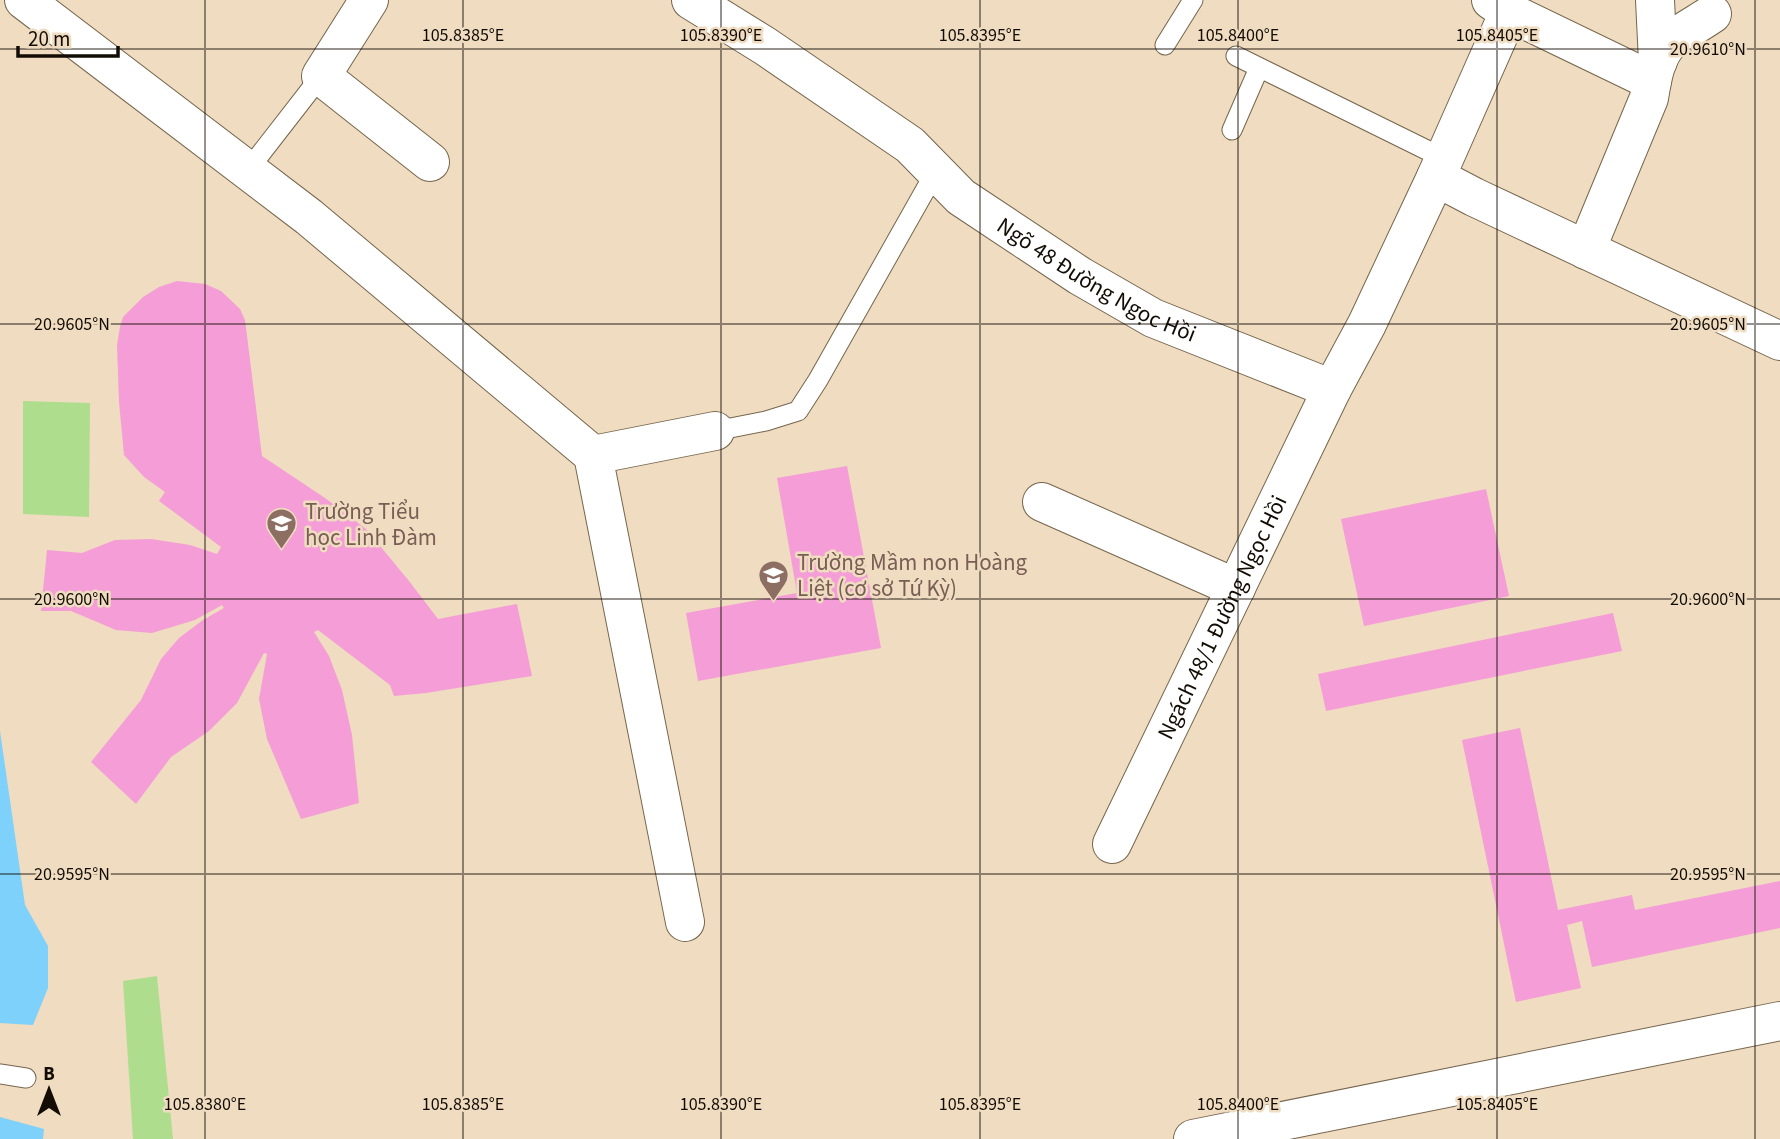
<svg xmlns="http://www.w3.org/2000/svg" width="1780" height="1139" font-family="'Source Sans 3',sans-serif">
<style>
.green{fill:#afdd8e}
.water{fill:#7dd1fa}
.building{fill:#f49dd6}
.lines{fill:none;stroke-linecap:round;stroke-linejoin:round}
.lane-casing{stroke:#75654c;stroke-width:21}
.street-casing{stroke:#75654c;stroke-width:40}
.lane{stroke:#fff;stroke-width:19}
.street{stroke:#fff;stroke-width:38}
.ticks{fill:none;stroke:#120c04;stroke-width:2;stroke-opacity:0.45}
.labels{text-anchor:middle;stroke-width:5;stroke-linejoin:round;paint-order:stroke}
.street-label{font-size:23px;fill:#120c04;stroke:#efdcc1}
.education-label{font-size:23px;fill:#785e54;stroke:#efdcc1;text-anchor:start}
.ticks-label{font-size:18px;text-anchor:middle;fill:#120c04;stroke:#efdcc1;stroke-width:5;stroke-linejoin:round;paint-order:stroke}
</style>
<rect width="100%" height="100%" fill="#efdcc1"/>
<path class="green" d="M 23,401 L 90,403 L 89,517 L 23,514 Z
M 157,976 L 173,1139 L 133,1139 L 123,981 Z"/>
<path class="water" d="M 0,731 L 25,905 L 48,946 L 48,988 L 33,1025 L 0,1023 Z
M 0,1117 L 44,1129 L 43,1139 L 0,1139 Z"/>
<path class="building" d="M 177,281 L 205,284 L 221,291 L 240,309 L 245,320 L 262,456 L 325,498 L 366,529 L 409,581 L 438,619 L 517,604 L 532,676 L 426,693 L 394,696 L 390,685 L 318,630 L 314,632 L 329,656 L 342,690 L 352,735 L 359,803 L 301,819 L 267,739 L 259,699 L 267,654 L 264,653 L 237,703 L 209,731 L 171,757 L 136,804 L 91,762 L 141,700 L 161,659 L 179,638 L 203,620 L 224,608 L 222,605 L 195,620 L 152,633 L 116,630 L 71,611 L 41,611 L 47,550 L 82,553 L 115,540 L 151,539 L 190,545 L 217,554 L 221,547 L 159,501 L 165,492 L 144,477 L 124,455 L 119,402 L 117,345 L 120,327 L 123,317 L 143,297 L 159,287 Z
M 847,466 L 881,648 L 698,681 L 686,613 L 797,593 L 777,478 Z
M 1486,489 L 1509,596 L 1364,626 L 1341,519 Z
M 1613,613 L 1622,651 L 1326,711 L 1318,674 Z
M 1520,728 L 1558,910 L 1632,895 L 1635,910 L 1780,881 L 1780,928 L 1592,967 L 1582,921 L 1567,925 L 1581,988 L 1516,1002 L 1462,740 Z"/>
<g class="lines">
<defs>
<path id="lane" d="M 1165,45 L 1193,0
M 1236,56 L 1443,158
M 1232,130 L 1259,68
M 248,170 L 321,76
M 715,431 L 766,421 L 798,411 L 818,380 L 936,171
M 0,1074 L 26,1078"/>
<g id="street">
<path d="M 24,0 L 309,217 L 593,455 L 685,922"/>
<path d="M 369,0 L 321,76 L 430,162"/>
<path id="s1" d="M 691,0 L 765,46 L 910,145 L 961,197 L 1080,276 L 1153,318 L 1332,389"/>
<path d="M 1491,0 L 1509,12 L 1652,81"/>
<path d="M 1655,0 L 1658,61"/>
<path d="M 1509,12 L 1436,177 L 1474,197 L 1780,341"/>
<path d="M 1586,250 L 1649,98 C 1652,80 1655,60 1666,46 C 1674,36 1701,22 1712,14"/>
<path d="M 593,455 L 715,431"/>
<path d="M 1042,502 L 1236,588"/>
<path id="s2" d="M 1112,844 L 1332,389 L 1367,324 L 1436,177"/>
<path d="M 1193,1139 L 1780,1021"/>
</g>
</defs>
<use href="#lane" class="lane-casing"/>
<use href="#street" class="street-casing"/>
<use href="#lane" class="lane"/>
<use href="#street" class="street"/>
</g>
<path class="ticks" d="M 205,0 L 205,1139M 463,0 L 463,1139M 721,0 L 721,1139M 980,0 L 980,1139M 1238,0 L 1238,1139M 1497,0 L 1497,1139M 1755,0 L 1755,1139M 0,49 L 1780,49M 0,324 L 1780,324M 0,599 L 1780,599M 0,874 L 1780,874"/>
<defs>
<symbol id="school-pin" viewBox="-11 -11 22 30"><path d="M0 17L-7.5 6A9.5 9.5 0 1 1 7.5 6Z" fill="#8d6e63" stroke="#efdcc1"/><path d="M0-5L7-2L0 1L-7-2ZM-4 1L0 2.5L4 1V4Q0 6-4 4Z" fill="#fff"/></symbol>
</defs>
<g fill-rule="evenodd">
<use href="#school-pin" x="264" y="506" width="35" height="47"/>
<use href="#school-pin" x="756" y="558" width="35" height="47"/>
</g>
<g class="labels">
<g class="street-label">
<text dy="8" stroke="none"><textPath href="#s1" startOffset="495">Ngõ 48 Đường Ngọc Hồi</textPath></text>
<text dy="8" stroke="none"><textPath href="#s2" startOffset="252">Ngách 48/1 Đường Ngọc Hồi</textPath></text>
</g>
<g class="education-label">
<text x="305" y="519">Trường Tiểu<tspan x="305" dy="26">học Linh Đàm</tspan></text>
<text x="797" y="570">Trường Mầm non Hoàng<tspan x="797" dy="26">Liệt (cơ sở Tứ Kỳ)</tspan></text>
</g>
</g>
<g class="ticks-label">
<text x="463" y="41">105.8385°E</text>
<text x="721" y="41">105.8390°E</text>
<text x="980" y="41">105.8395°E</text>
<text x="1238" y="41">105.8400°E</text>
<text x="1497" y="41">105.8405°E</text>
<text x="1708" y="55">20.9610°N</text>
<text x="72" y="330">20.9605°N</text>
<text x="1708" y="330">20.9605°N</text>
<text x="72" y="605">20.9600°N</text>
<text x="1708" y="605">20.9600°N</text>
<text x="72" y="880">20.9595°N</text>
<text x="1708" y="880">20.9595°N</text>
<text x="205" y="1110">105.8380°E</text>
<text x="463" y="1110">105.8385°E</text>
<text x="721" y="1110">105.8390°E</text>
<text x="980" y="1110">105.8395°E</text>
<text x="1238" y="1110">105.8400°E</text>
<text x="1497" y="1110">105.8405°E</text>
</g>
<g transform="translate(49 1090)" stroke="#efdcc1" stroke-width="5" paint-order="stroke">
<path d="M0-5L12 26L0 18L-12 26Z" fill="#120c04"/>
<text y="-10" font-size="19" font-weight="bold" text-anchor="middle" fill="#120c04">B</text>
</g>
<path d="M18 46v10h100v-10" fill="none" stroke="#120c04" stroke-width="3.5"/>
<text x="28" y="46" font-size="21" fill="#120c04" stroke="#efdcc1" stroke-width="5" paint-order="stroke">20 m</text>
</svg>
